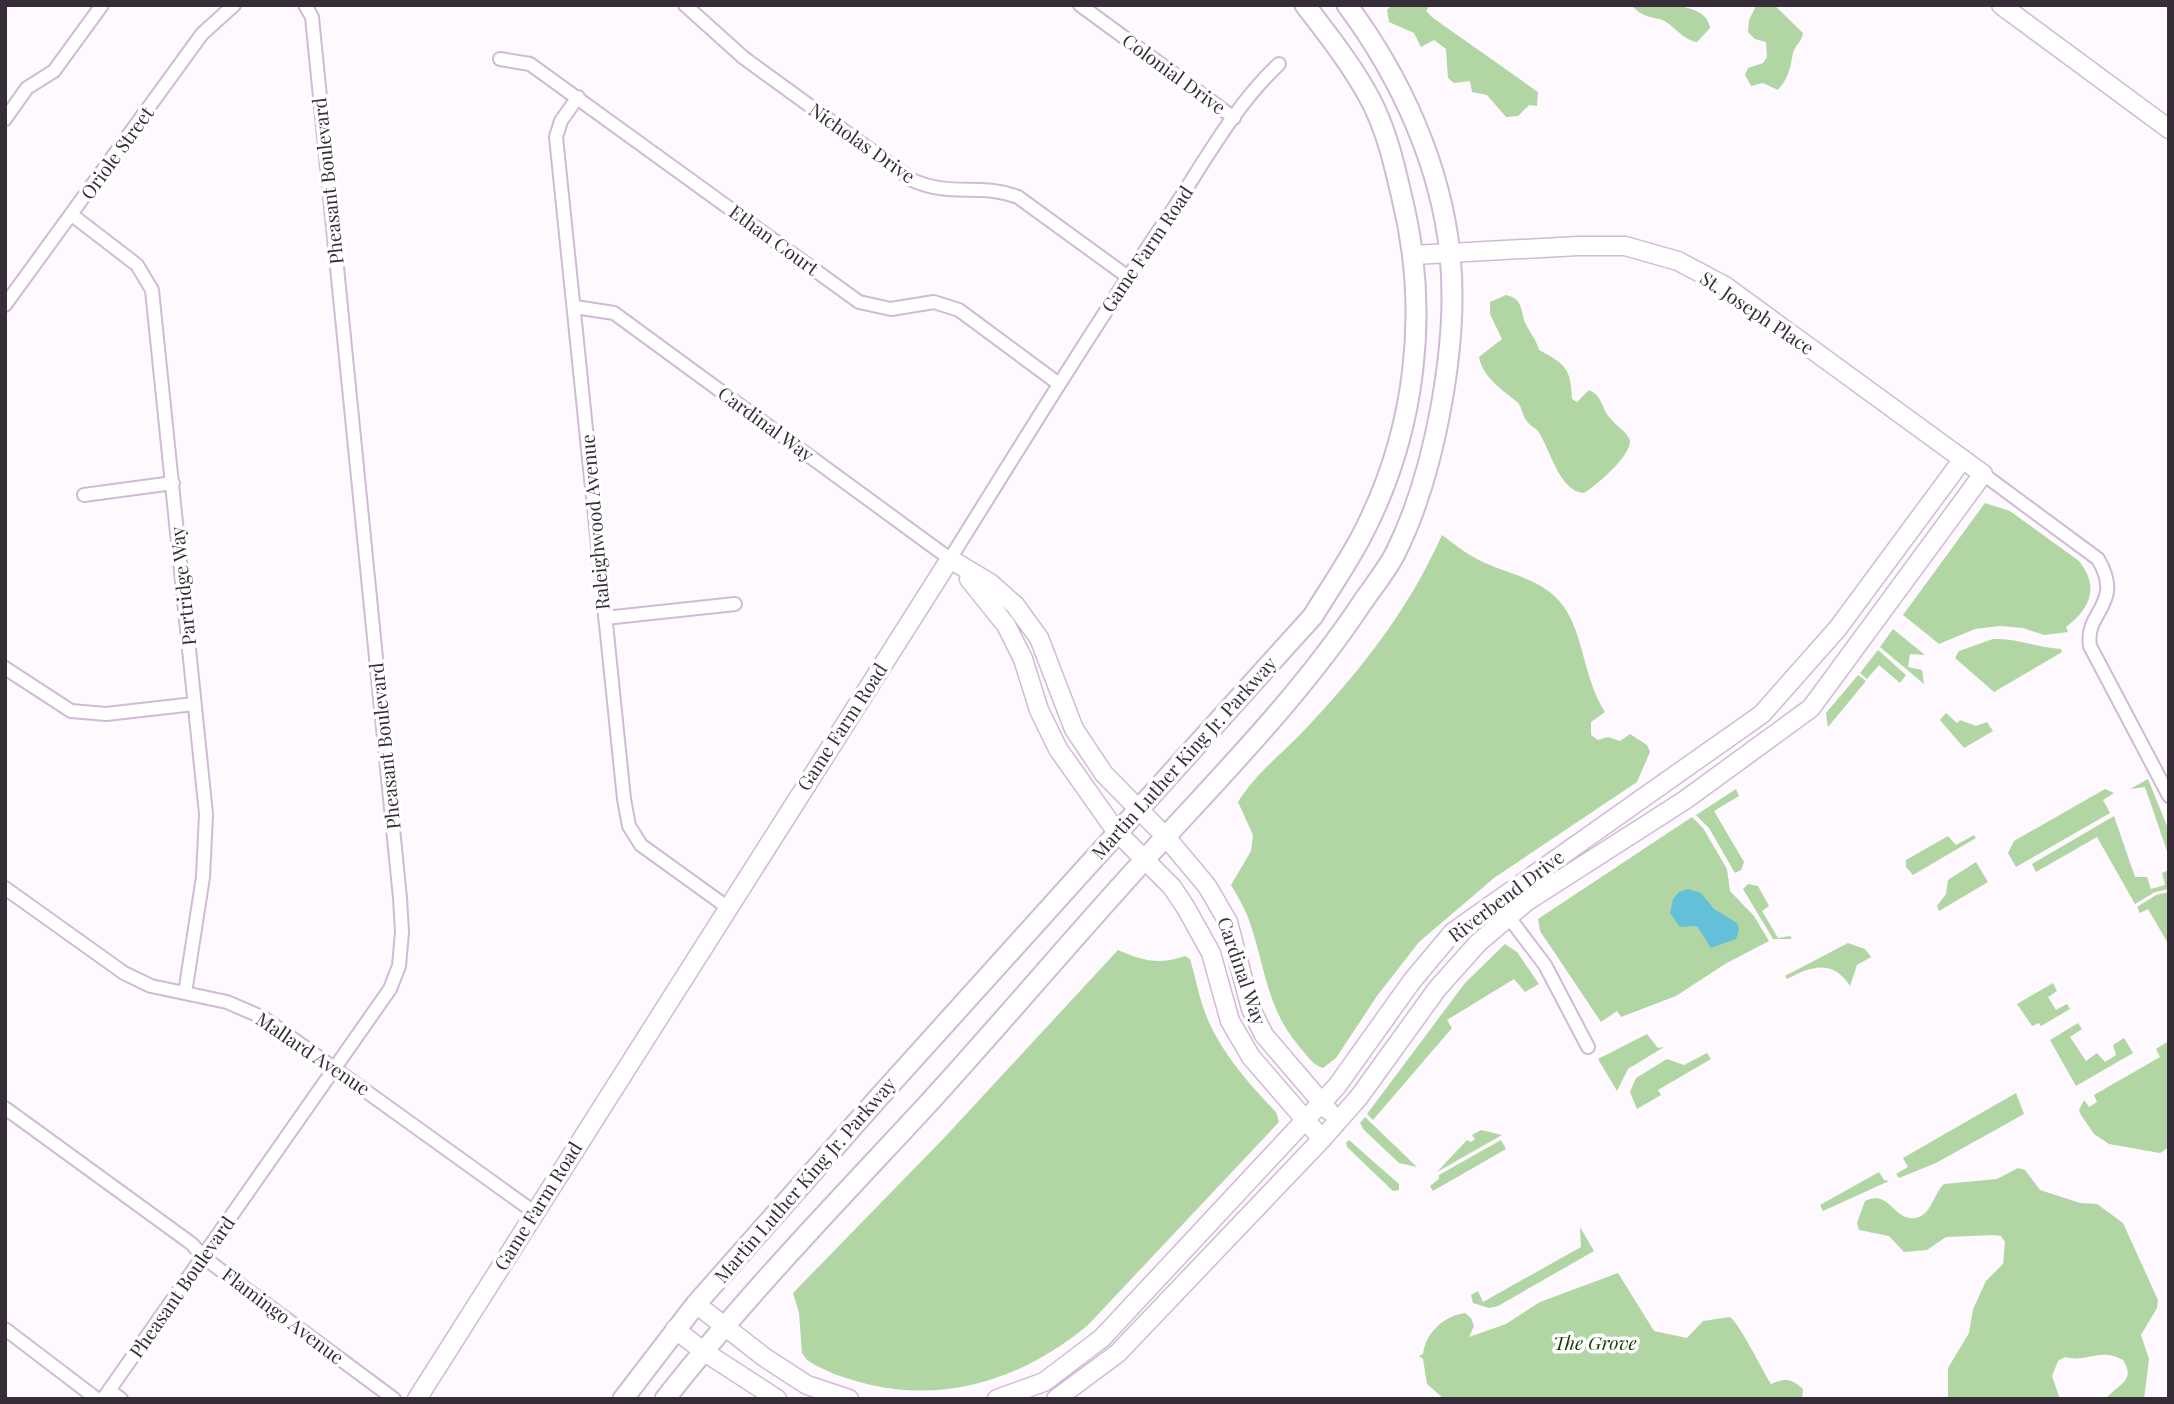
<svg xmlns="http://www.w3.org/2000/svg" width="2174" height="1404" font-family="'Playfair Display',serif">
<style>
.green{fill:#b2d6a3}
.water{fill:#64c0d8}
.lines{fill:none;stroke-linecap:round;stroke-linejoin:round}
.street-casing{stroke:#d1bad5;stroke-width:16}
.secondary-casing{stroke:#d1bad5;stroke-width:21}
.primary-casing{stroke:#d1bad5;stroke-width:23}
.street{stroke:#fff;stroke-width:12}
.secondary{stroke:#fff;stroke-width:18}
.primary{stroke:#fff;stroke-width:19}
.labels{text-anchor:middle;stroke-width:7;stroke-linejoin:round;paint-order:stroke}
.street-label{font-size:19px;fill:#362d38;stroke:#fff}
.park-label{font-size:19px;font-style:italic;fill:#163c00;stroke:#fff}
</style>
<rect width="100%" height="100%" fill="#fdf9fe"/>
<path class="green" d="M 1392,5 L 1430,5 L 1426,11 L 1433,18 L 1538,92 L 1537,106 L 1529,105 L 1518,116 L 1506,117 L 1487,95 L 1472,92 L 1470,81 L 1454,83 L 1448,78 L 1446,49 L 1434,40 L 1421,47 L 1414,33 L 1389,22 L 1387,10 Z
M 1631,5 C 1654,5 1707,0 1710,28 L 1697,42 C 1682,40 1672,22 1659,19 C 1646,16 1642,16 1631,5 Z
M 1774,5 L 1803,33 C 1802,42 1795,45 1793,53 C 1790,69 1789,77 1778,90 L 1763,83 L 1751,86 L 1745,75 L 1748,68 L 1763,63 L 1767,57 L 1766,42 L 1755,39 L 1748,32 L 1749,20 L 1756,6 Z
M 1506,295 C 1521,298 1521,308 1524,320 C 1527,329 1536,338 1539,350 C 1565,364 1571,368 1572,399 L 1577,402 L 1589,390 C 1603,396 1601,408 1610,418 C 1617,427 1625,430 1630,440 C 1631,456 1598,484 1584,493 C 1559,492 1549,446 1538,431 C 1534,427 1529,425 1526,420 C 1522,415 1522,405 1516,401 C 1503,391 1482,376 1479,357 L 1502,339 L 1490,314 L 1490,302 Z
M 1985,503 L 2010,511 L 2079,561 C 2100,587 2090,609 2066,627 L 2068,632 L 2044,635 L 2023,628 L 2000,626 L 1975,629 L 1939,644 L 1903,615 Z
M 1442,535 C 1453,543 1465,553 1477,559 C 1511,577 1551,578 1570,617 C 1585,648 1585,680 1605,712 L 1591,722 L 1591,735 L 1598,740 L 1608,737 L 1620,741 L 1630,734 L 1647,745 L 1650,752 L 1637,782 L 1494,878 L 1419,942 L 1377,996 L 1336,1058 L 1323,1068 C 1313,1065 1309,1058 1303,1051 C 1266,1009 1267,973 1250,923 C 1246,910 1238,897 1231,885 L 1251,851 L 1253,835 L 1238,802 C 1257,771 1288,749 1311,723 C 1366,664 1409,608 1442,535 Z
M 1893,629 L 1925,655 L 1910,654 L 1908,667 L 1922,670 L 1924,684 L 1880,647 Z
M 1993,639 C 2017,638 2038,648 2061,649 L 2062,652 L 1994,692 L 1955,658 L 1959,651 Z
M 1878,650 L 1906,675 L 1900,683 L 1879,665 L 1867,679 L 1860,673 Z
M 1858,675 L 1866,681 L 1828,727 L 1826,713 Z
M 1946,713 L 1957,723 L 1960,720 L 1976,726 L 1987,722 L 1993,731 L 1964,748 L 1940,720 Z
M 2148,779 L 2169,831 L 2169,857 L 2145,787 L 2130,789 Z
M 1736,789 L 1739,796 L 1714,811 L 1744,862 L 1741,870 L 1735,873 L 1709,828 L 1696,815 Z
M 2105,789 L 2114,793 L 2103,800 L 2110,813 L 2016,867 L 2008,853 L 2014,841 Z
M 2114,816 L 2135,877 L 2147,877 L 2151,889 L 2165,885 L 2162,873 L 2169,870 L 2169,889 L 2155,892 L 2135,904 L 2097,837 L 2036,872 L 2032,864 Z
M 1692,817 L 1703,828 L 1727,869 L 1730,891 L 1754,916 L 1769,941 L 1725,964 L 1676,996 L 1621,1017 L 1617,1011 L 1601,1022 L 1540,931 L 1538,919 Z
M 1974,835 L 1976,838 L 1913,875 L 1906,867 L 1906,860 L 1948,836 L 1956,845 Z
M 1976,862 L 1988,882 L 1939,911 L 1937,906 L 1946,894 L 1948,880 Z
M 1748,884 L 1758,886 L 1769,906 L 1762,911 L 1778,938 L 1790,936 L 1792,939 L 1773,939 L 1743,889 Z
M 2169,892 L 2169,945 L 2148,909 L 2140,913 L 2137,907 L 2156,895 Z
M 1848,943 L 1865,949 L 1871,957 L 1857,965 L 1850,986 C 1833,959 1811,966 1787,979 L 1785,976 Z
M 1505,944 L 1517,952 L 1539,984 L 1525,992 L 1514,979 L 1447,1020 L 1452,1028 L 1373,1120 L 1367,1114 L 1465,983 Z
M 1118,950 C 1143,961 1159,965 1185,956 L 1190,959 C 1195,975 1198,992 1203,1007 C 1217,1048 1247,1082 1276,1112 L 1279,1122 L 1088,1325 C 1026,1377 948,1404 867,1384 C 847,1379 825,1372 807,1360 L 802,1353 L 799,1313 L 793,1293 L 944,1138 Z
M 2053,983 L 2057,991 L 2048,997 L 2056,1010 L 2067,1004 L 2070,1009 L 2041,1026 L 2039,1023 L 2032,1026 L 2017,1004 Z
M 2078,1023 L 2082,1029 L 2070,1037 L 2086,1061 L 2097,1053 L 2105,1062 L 2116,1055 L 2113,1045 L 2124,1038 L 2133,1053 L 2076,1086 L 2050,1040 Z
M 1647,1034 L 1658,1048 L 1664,1047 L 1628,1069 L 1617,1091 L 1598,1059 Z
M 2167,1042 L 2169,1147 L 2160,1153 L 2109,1144 L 2094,1134 L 2081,1115 L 2079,1110 L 2084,1100 L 2089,1107 L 2097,1102 L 2094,1095 L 2160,1057 L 2156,1049 Z
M 1707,1053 L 1711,1059 L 1658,1090 L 1661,1095 L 1637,1109 L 1630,1092 L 1636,1078 L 1667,1059 L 1684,1065 Z
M 2016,1093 L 2024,1114 L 1936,1163 L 1899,1178 L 1896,1174 L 1908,1167 L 1903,1158 Z
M 1365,1117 L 1417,1167 L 1399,1163 L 1364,1130 L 1360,1123 Z
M 1481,1130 L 1502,1135 L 1437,1172 L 1467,1140 L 1471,1142 L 1475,1139 L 1472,1135 Z
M 1349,1140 L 1399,1184 L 1399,1190 L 1393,1191 L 1347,1147 L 1346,1143 Z
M 1501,1140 L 1506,1149 L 1433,1191 L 1430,1186 L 1439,1179 L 1439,1175 Z
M 2018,1168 L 2025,1170 L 2040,1190 L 2080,1203 L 2097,1204 L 2123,1223 L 2158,1300 L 2157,1308 L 2141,1335 L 2149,1359 L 2144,1399 L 2106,1399 C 2116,1385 2137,1382 2123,1360 C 2099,1347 2089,1363 2065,1357 L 2058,1361 L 2052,1376 L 2060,1399 L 1948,1399 L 1948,1368 L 1969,1333 L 1973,1309 L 1986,1281 L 2003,1264 L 2005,1242 L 2001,1236 L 1993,1235 L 1946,1237 L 1927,1250 L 1904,1252 L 1889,1236 L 1859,1230 L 1857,1223 L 1865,1201 C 1888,1190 1892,1216 1910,1218 C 1931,1221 1933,1193 1944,1184 L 1997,1179 Z
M 1879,1172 L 1884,1180 L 1889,1181 L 1823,1211 L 1820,1205 Z
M 1580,1227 L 1594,1251 L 1498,1306 L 1489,1308 L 1473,1303 L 1471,1295 L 1478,1291 L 1483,1302 L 1581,1247 Z
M 1618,1273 L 1654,1331 L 1687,1338 L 1703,1321 L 1730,1317 C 1741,1326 1761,1368 1771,1384 C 1785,1378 1791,1378 1803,1389 L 1802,1399 L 1444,1399 L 1427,1384 L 1423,1359 L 1419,1356 L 1423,1354 C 1426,1332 1444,1316 1465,1313 L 1471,1318 L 1474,1326 L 1469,1337 L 1506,1324 L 1540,1302 Z"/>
<path class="water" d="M 1688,889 L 1701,893 L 1714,909 L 1737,923 L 1739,930 L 1736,939 L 1711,948 L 1697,926 L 1680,927 L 1670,913 L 1673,899 L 1679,892 Z"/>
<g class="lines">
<defs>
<path id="street" d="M 685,5 L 744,58 L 912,180 C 952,198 979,182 1018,197 L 1128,277
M 1080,5 L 1234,118
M 500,59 L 530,64 L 859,302 L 891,309 L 934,302 L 959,310 L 1059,384
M 578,97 L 561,121 L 556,137 L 624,799 L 629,826 L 641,845 L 727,907
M 5,119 L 27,88 L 54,71 L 102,5
M 72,215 L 137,265 L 152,290 L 206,814 L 203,877 L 185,993
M 5,305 L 202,34 L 234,5
M 575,307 L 614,313 L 950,559 C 1022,443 1094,327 1170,214 C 1203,164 1234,106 1279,64
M 1983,474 L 2098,559 C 2125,605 2084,611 2090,646 L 2169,796
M 84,495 L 173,483
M 605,618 L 735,604
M 5,668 L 71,711 L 106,714 L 194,704
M 5,888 L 124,973 L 151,986 L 227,1002 L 264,1018 L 534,1212
M 1504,911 L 1545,965 L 1588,1047
M 5,1108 L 192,1244 L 203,1257 L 394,1399
M 5,1329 L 97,1399
M 109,1390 L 121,1399
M 103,1399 L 390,989 L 399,966 L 402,932 L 400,898 L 312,17 L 305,5"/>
<path id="secondary" d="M 2001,5 L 2169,129
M 950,559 L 990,583 L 1015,605 L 1039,638 L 1074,729 L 1104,774 L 1166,837 L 1207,886 L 1228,922 L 1251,1009 L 1264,1035 L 1329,1111
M 969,579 L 1006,625 L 1023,659 L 1039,710 L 1058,749 L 1116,831 L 1172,887 L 1186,908 L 1211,953 L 1230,1021 L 1251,1057 L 1322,1139
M 696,1304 L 764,1357 L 807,1385 L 849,1399
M 675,1329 L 703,1351 L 777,1399
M 417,1399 L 950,559
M 997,1399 L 1044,1382 L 1102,1338 L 1337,1086 L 1412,981 L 1453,932 L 1762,714 L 1838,628 L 1963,459
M 1056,1399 L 1118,1353 L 1322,1139 L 1359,1097 L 1437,989 L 1478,943 L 1526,902 L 1685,800 L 1811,708 L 1983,474 L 1725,286 L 1678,261 L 1625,246 L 1578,246 L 1414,255"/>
<path id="primary" d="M 623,1399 L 696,1304 L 880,1096 L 1313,616 C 1329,590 1346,565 1360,539 C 1416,434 1430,312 1402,198 C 1394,163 1386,128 1369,97 C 1351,64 1328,35 1305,5
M 665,1399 C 746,1296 837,1202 926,1106 C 1001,1024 1072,939 1147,857 C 1221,776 1301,695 1362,603 C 1373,587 1386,571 1395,554 C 1435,474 1459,343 1450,255 C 1441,165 1400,76 1347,5"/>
</defs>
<use href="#street" class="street-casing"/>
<use href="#secondary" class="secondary-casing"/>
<use href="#primary" class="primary-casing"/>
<use href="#street" class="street"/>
<use href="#secondary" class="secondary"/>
<use href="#primary" class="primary"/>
</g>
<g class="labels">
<g class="street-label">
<text transform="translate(1174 74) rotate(36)" y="7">Colonial Drive</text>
<text transform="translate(862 143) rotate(35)" y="7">Nicholas Drive</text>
<text transform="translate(117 153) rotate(-54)" y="7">Oriole Street</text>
<text transform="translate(328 181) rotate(-96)" y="7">Pheasant Boulevard</text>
<text transform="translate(774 240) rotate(36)" y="7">Ethan Court</text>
<text transform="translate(1147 249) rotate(-56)" y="7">Game Farm Road</text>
<text transform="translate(1757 313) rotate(34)" y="7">St. Joseph Place</text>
<text transform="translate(766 424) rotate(36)" y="7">Cardinal Way</text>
<text transform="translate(595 522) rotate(-95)" y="7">Raleighwood Avenue</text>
<text transform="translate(183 586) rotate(-96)" y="7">Partridge Way</text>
<text transform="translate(842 727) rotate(-57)" y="7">Game Farm Road</text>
<text transform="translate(385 746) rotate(-96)" y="7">Pheasant Boulevard</text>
<text transform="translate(1184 758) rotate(-48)" y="7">Martin Luther King Jr. Parkway</text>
<text transform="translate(1506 896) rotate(-37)" y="7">Riverbend Drive</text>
<text transform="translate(1242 971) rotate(71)" y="7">Cardinal Way</text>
<text transform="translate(313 1054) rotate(34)" y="7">Mallard Avenue</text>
<text transform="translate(805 1180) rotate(-49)" y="7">Martin Luther King Jr. Parkway</text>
<text transform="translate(538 1206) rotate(-58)" y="7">Game Farm Road</text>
<text transform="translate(182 1287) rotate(-55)" y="7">Pheasant Boulevard</text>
<text transform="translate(283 1316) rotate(37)" y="7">Flamingo Avenue</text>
</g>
<g class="park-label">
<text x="1595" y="1350">The Grove</text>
</g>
</g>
<rect width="2174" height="1404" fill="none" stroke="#362d38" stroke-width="14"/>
</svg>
